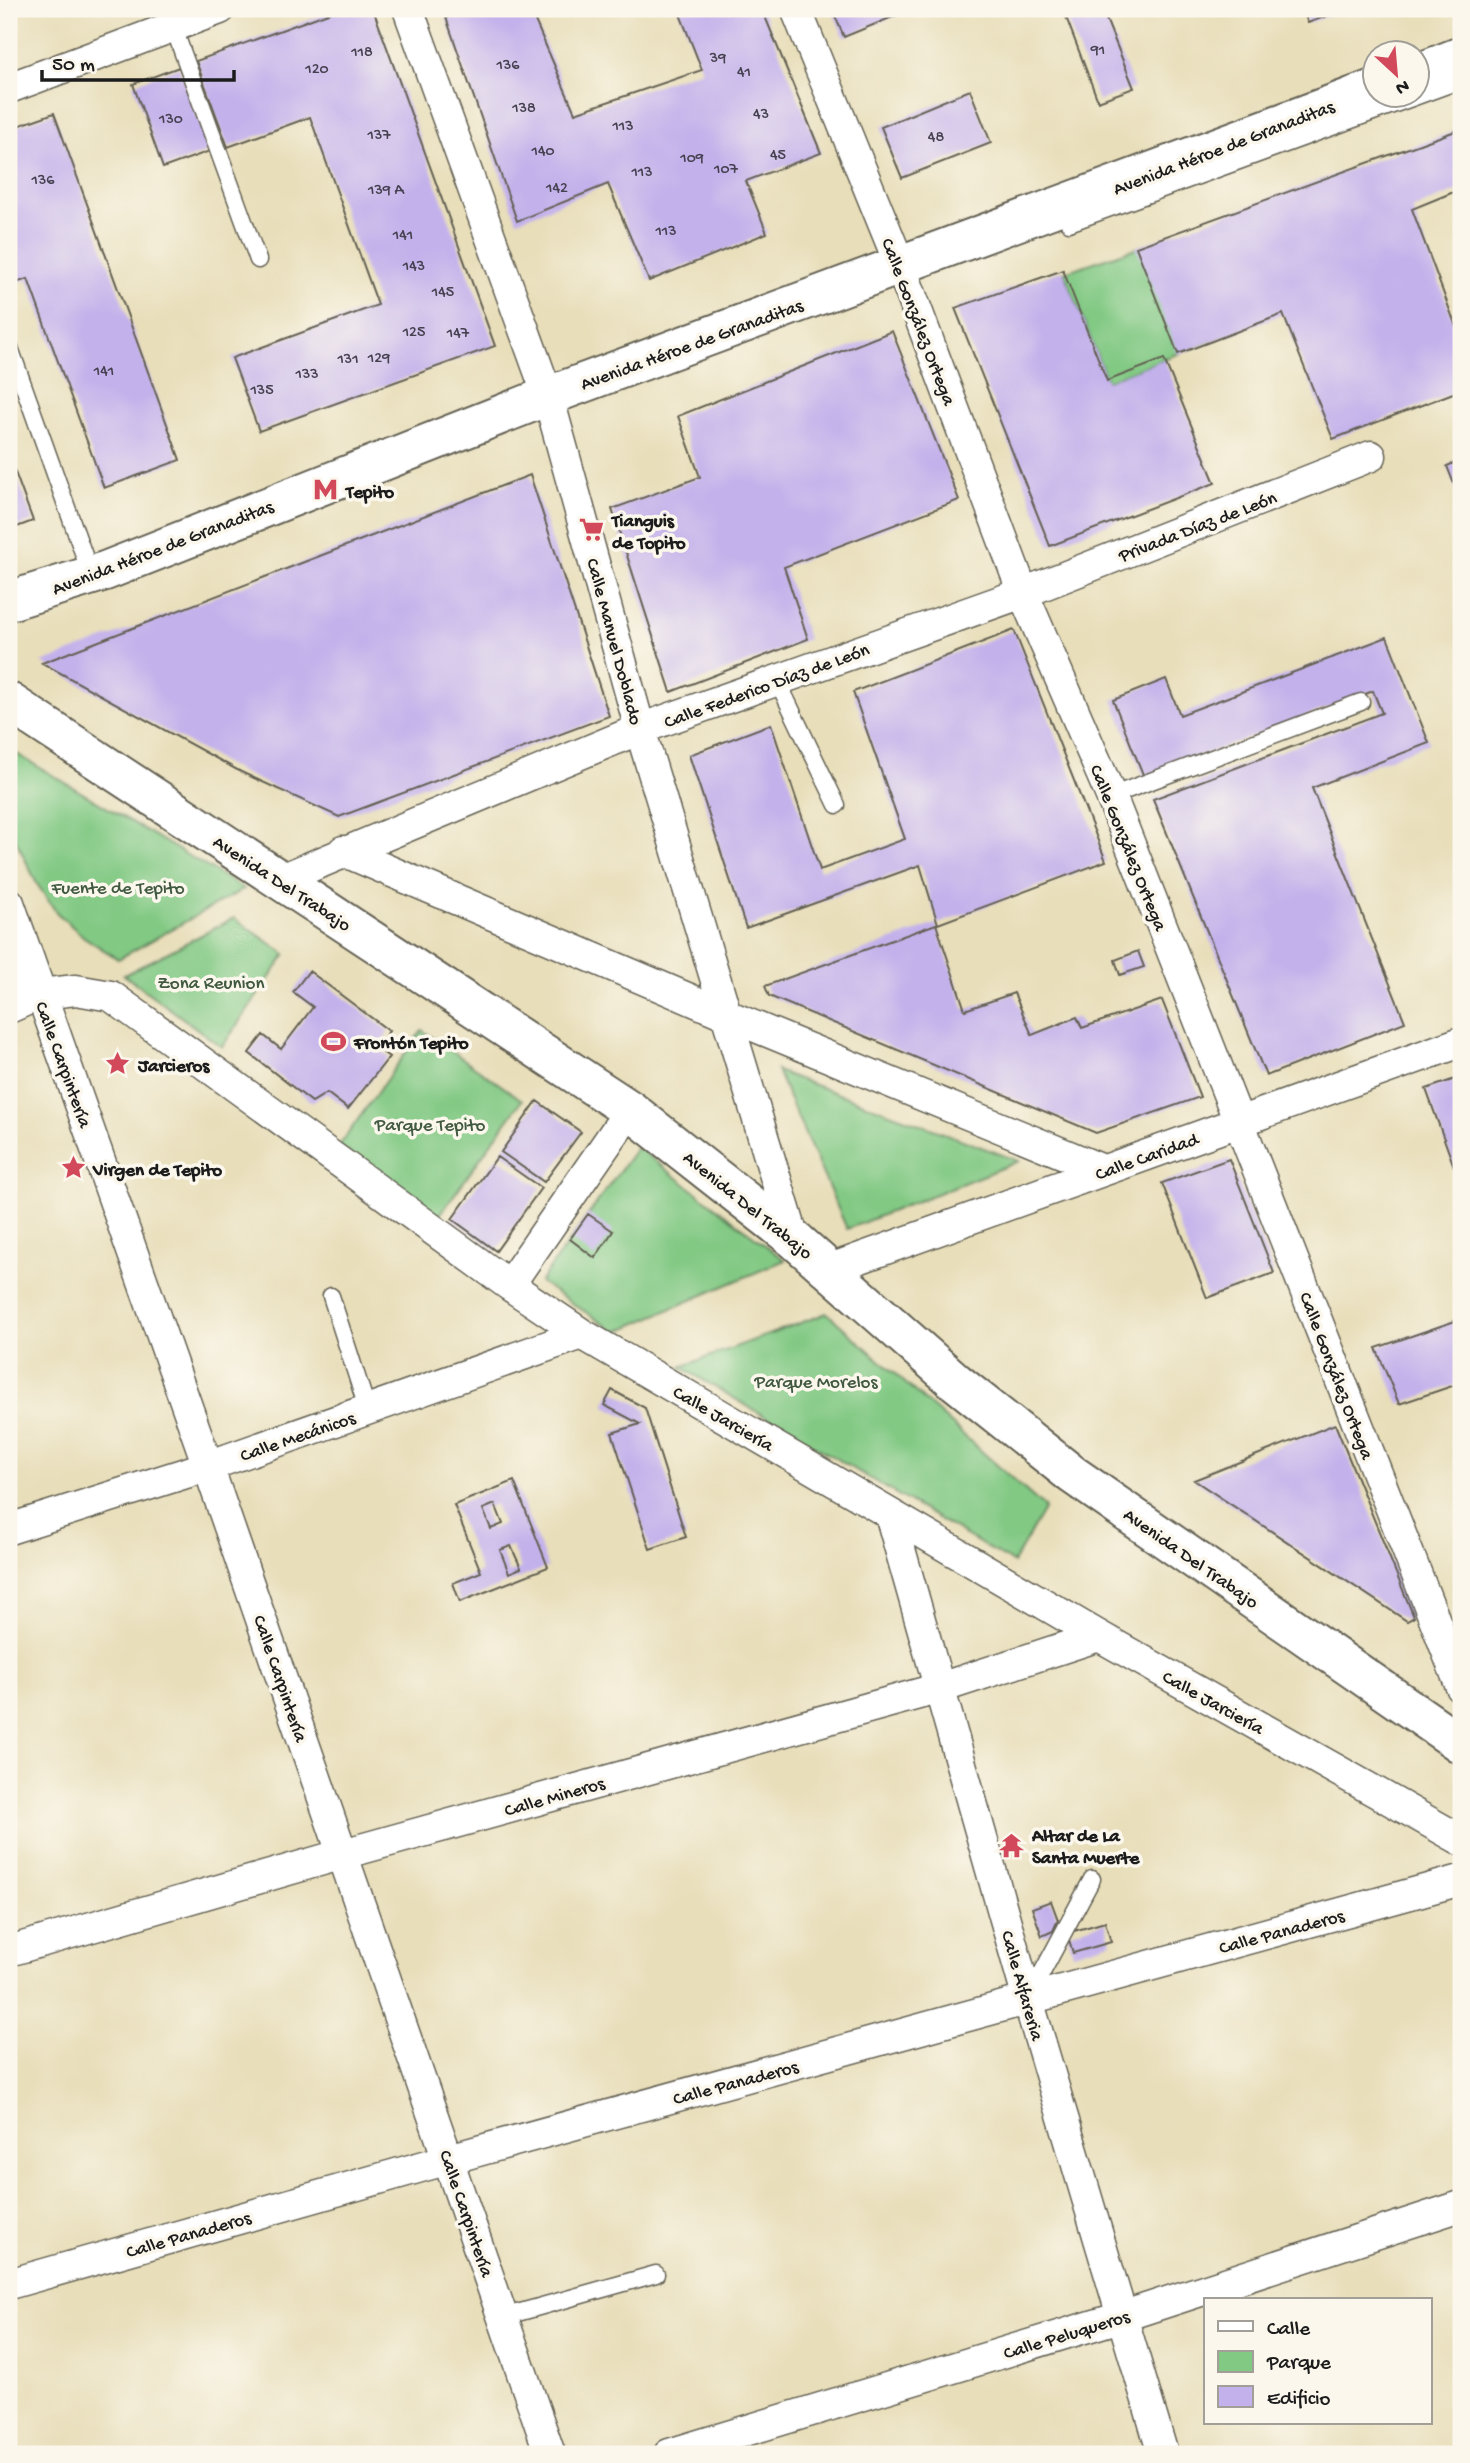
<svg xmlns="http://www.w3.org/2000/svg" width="1470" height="2463" font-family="'Gochi Hand',sans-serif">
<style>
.green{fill:#82c984;stroke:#4f7250;stroke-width:2}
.building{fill:#c3b1eb;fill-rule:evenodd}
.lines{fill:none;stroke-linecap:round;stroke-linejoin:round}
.service-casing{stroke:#636053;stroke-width:19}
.minor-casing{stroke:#636053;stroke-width:33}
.primary-casing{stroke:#636053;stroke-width:42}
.service{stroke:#fff;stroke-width:16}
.minor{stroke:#fff;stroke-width:30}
.primary{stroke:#fff;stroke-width:38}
.labels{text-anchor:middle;stroke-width:7;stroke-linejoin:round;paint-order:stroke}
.number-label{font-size:16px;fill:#464150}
.street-label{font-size:19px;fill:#1c1c1c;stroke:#fbf7ec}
.poi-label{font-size:19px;font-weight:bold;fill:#1c1c1c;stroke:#fbf7ec;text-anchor:start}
.park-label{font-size:19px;fill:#405940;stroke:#fbf7ec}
</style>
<rect width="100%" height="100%" fill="#fbf7ec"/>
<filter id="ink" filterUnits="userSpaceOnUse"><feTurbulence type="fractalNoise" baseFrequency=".0143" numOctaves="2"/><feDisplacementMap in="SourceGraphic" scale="14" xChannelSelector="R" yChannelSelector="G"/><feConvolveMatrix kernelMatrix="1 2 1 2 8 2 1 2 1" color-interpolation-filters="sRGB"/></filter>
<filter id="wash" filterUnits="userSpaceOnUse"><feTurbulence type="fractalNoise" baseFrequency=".00686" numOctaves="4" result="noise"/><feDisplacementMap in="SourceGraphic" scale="28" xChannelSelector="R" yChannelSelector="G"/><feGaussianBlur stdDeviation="1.57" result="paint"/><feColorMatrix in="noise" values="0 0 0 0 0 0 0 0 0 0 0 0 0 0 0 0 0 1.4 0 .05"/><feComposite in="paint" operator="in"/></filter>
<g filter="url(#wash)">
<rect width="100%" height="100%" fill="#e8deba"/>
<path class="green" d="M 1193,229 L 1237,331 L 1107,381 L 1064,272 Z
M 9,751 L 15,753 L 244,889 L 118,959 L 84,937 L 57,913 L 37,884 L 9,826 Z
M 234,918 L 286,954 L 222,1047 L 124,975 Z
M 422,1030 L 522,1100 L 439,1216 L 339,1146 Z
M 777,1071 L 1019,1161 L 847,1229 Z
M 637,1147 L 785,1260 L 616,1332 L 540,1282 Z
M 827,1313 L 1045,1508 L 1013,1563 L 681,1367 Z"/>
<g id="blocks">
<path class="building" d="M 339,9 L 373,9 L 495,346 L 259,431 L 232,358 L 378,305 L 310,117 L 228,147 L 196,61 Z
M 443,9 L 530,9 L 575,113 L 702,70 L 678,9 L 762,9 L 821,153 L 746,181 L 767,233 L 649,281 L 608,184 L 517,221 Z
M 832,9 L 912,9 L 844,37 Z
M 1063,9 L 1102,9 L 1134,88 L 1098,101 Z
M 1302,9 L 1346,9 L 1308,23 Z
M 179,67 L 210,151 L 163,168 L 133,84 Z
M 970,90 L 991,143 L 902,178 L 881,127 Z
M 54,113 L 180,460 L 104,488 L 28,279 L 9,285 L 9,129 Z
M 1461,129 L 1461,189 L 1412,209 L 1461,340 L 1461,390 L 1333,439 L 1283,314 L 1178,354 L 1136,247 Z
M 1063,270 L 1107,381 L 1164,359 L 1215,483 L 1050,546 L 955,308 Z
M 892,331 L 959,500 L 784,567 L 808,639 L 671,692 L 612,509 L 700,477 L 678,416 Z
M 9,456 L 33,521 L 9,530 Z
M 1461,460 L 1461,502 L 1447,466 Z
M 530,475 L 609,716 L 339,817 L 241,772 L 42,663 Z
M 1014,630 L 1106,861 L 938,924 L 920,865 L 746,928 L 689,755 L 771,724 L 820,870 L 905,839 L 853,692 Z
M 1387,637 L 1429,743 L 1312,788 L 1405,1022 L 1266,1076 L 1153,799 L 1382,713 L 1373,691 L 1144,777 L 1113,700 L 1166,679 L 1180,715 Z
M 936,924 L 965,1010 L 1014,993 L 1032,1035 L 1077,1017 L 1082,1028 L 1162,1000 L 1200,1097 L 1096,1133 L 769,996 L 765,986 Z
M 1138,951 L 1144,967 L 1120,975 L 1115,960 Z
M 309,971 L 389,1031 L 377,1048 L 389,1057 L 348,1109 L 327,1093 L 312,1102 L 249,1053 L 263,1035 L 281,1049 L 313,1007 L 293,992 Z
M 1461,1077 L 1461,1186 L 1426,1089 Z
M 537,1101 L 581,1132 L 544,1182 L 501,1152 Z
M 497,1157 L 541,1188 L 496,1251 L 452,1219 Z
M 1229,1159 L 1274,1273 L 1207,1298 L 1162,1183 Z
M 588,1214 L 613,1231 L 595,1258 L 570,1239 Z
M 1461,1319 L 1461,1383 L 1399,1404 L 1376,1348 Z
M 612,1390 L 645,1408 L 686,1537 L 650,1549 L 612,1433 L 640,1424 L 604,1405 Z
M 1335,1424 L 1414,1617 L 1407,1621 L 1194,1480 Z
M 514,1481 L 548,1567 L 460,1602 L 453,1583 L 481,1572 L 454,1505 ZM 495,1504 L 503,1524 L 491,1529 L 483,1509 ZM 511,1546 L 521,1568 L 509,1573 L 500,1550 Z
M 1051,1901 L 1058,1920 L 1053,1931 L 1042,1936 L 1032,1908 Z
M 1105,1922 L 1111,1942 L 1073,1953 L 1067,1933 Z"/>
</g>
</g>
<g filter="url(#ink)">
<use href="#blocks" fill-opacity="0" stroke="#636053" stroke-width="2"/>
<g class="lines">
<defs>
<path id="service" d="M 173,26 L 258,260
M 1069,223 L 1461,80
M 9,345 L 91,575
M 777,680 L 837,805
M 1111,796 L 1361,702
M 331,1296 L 368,1411
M 1029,1997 L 1092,1879
M 503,2317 L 656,2274"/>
<path id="minor" d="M 408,9 L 548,396 L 640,729 L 794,1239
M 796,9 L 900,265 L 1023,593 L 1111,796 L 1461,1687
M 9,88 L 220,9
M 343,851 L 727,1015 L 1103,1170
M 279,880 L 640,729 L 1023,593 L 1371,456
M 9,903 L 208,1466 L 550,2454
M 9,979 L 40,994 L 76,990 L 111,996 L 509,1285 L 582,1334 L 1099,1636 L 1461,1840
M 9,1008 L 40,994
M 830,1269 L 1461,1042
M 509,1285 L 630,1110
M 890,1514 L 1028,2000 L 1163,2454
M 9,1529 L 208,1466 L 582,1334
M 9,1951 L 343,1854 L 940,1688 L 1099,1636
M 9,2284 L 449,2159 L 1461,1880
M 669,2454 L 1124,2316 L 1461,2206"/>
<path id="primary" d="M 1418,73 L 1461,56
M 9,601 L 105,571 L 548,396 L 1376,88
M 9,702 L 630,1110 L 794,1239 L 956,1382 L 1073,1475 L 1461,1744"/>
</defs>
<use href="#service" class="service-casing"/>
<use href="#minor" class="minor-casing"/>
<use href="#primary" class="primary-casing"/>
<use href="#service" class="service"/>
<use href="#minor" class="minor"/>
<use href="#primary" class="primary"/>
</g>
</g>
<defs>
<symbol id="metro-bare" viewBox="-9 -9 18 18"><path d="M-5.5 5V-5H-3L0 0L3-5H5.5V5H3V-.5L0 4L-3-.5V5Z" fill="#d1495b" stroke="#fbf7ec" stroke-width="2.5" paint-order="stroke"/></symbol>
<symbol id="supermarket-bare" viewBox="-9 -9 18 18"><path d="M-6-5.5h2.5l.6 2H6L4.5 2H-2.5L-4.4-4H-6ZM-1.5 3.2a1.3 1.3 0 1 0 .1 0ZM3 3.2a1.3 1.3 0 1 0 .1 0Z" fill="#d1495b" stroke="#fbf7ec" stroke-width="2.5" paint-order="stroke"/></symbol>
<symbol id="stadium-bare" viewBox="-9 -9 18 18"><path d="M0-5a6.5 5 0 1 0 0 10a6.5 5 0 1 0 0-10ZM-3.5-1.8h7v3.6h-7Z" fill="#d1495b" stroke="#fbf7ec" stroke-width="2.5" paint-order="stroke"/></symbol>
<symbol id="sight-bare" viewBox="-9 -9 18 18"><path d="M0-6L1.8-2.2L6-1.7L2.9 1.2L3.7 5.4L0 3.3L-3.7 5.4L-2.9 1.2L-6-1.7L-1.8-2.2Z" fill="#d1495b" stroke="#fbf7ec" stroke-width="2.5" paint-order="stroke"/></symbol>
<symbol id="temple-bare" viewBox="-9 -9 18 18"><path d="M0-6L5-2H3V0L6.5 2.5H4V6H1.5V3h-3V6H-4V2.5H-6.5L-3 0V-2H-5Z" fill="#d1495b" stroke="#fbf7ec" stroke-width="2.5" paint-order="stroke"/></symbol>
</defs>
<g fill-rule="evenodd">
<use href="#metro-bare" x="308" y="472" width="35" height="35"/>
<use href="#supermarket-bare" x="574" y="512" width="35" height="35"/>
<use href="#stadium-bare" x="316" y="1024" width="35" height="35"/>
<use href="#sight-bare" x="100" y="1046" width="35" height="35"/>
<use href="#sight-bare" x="56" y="1150" width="35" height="35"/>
<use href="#temple-bare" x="994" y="1828" width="35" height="35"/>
</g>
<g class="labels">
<g class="number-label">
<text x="1098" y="54">91</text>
<text x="362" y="56">118</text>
<text x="718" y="62">39</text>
<text x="508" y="69">136</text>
<text x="317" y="73">120</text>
<text x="744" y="76">41</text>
<text x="524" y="112">138</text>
<text x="761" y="118">43</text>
<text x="171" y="123">130</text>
<text x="623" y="130">113</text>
<text x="379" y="139">137</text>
<text x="936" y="141">48</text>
<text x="543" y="155">140</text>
<text x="778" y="159">45</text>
<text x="692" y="162">109</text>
<text x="726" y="173">107</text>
<text x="642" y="176">113</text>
<text x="43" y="184">136</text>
<text x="557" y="192">142</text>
<text x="386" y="194">139 A</text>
<text x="666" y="235">113</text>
<text x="403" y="239">141</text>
<text x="414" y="270">143</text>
<text x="443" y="296">145</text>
<text x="414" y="336">125</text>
<text x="458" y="337">147</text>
<text x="379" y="362">129</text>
<text x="348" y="363">131</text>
<text x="104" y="375">141</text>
<text x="307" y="378">133</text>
<text x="262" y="394">135</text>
</g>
<g class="street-label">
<text transform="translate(1223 146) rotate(-21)" y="7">Avenida Héroe de Granaditas</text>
<text transform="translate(920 321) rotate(69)" y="7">Calle González Ortega</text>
<text transform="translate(691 343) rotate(-20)" y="7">Avenida Héroe de Granaditas</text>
<text transform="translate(1197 525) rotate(-21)" y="7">Privada Díaz de León</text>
<text transform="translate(162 546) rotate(-21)" y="7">Avenida Héroe de Granaditas</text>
<text transform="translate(616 641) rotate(75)" y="7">Calle Manuel Doblado</text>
<text transform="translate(766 684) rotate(-20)" y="7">Calle Federico Díaz de León</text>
<text transform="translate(1130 847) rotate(68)" y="7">Calle González Ortega</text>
<text transform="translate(283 882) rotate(33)" y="7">Avenida Del Trabajo</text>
<text transform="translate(65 1064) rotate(70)" y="7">Calle Carpintería</text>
<text transform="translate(1146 1155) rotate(-20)" y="7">Calle Caridad</text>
<text transform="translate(749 1204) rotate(39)" y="7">Avenida Del Trabajo</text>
<text transform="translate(1338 1375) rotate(69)" y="7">Calle González Ortega</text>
<text transform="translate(724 1417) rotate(30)" y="7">Calle Jarciería</text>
<text transform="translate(297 1435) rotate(-19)" y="7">Calle Mecánicos</text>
<text transform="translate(1192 1557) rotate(35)" y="7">Avenida Del Trabajo</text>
<text transform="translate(282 1678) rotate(71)" y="7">Calle Carpintería</text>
<text transform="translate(1214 1701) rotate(29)" y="7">Calle Jarciería</text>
<text transform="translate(554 1795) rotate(-16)" y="7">Calle Mineros</text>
<text transform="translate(1281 1930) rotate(-15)" y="7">Calle Panaderos</text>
<text transform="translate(1024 1985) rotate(74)" y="7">Calle Alfareria</text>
<text transform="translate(735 2081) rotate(-15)" y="7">Calle Panaderos</text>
<text transform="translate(468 2213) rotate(71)" y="7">Calle Carpintería</text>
<text transform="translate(188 2233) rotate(-16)" y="7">Calle Panaderos</text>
<text transform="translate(1066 2333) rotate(-17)" y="7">Calle Peluqueros</text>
</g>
<g class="poi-label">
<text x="346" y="497">Tepito</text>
<text x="612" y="526">Tianguis<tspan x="612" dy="22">de Topito</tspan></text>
<text x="354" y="1048">Frontón Tepito</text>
<text x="138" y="1071">Jarcieros</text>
<text x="93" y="1175">Virgen de Tepito</text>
<text x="1032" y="1841">Altar de La<tspan x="1032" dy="22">Santa Muerte</tspan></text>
</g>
<g class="park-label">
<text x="118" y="893">Fuente de Tepito</text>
<text x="211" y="988">Zona Reunion</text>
<text x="430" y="1130">Parque Tepito</text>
<text x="816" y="1387">Parque Morelos</text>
</g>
</g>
<rect width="1470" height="2463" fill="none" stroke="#fbf7ec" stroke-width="35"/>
<rect x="1204" y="2298" width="228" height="126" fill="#fbf7ec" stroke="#a29f99" stroke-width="2"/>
<rect x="1218" y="2321" width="35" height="10" fill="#ffffff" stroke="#a29f99" stroke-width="2"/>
<text x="1267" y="2334" font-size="21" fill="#1c1c1c">Calle</text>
<rect x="1218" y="2351" width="35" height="21" fill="#82c984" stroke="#a29f99" stroke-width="2"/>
<text x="1267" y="2368" font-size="21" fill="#1c1c1c">Parque</text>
<rect x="1218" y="2386" width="35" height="21" fill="#c3b1eb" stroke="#a29f99" stroke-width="2"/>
<text x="1267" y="2404" font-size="21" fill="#1c1c1c">Edificio</text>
<g transform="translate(1396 74) rotate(154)"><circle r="33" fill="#fbf7ec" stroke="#a29f99" stroke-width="2"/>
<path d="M0-5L12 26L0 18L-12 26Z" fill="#d1495b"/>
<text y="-10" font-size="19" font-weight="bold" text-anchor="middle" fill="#1c1c1c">N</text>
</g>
<path d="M42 70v10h192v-10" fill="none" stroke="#1c1c1c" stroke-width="3.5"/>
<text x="52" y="70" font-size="21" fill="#1c1c1c" stroke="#fbf7ec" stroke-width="5" paint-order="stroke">50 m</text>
</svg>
